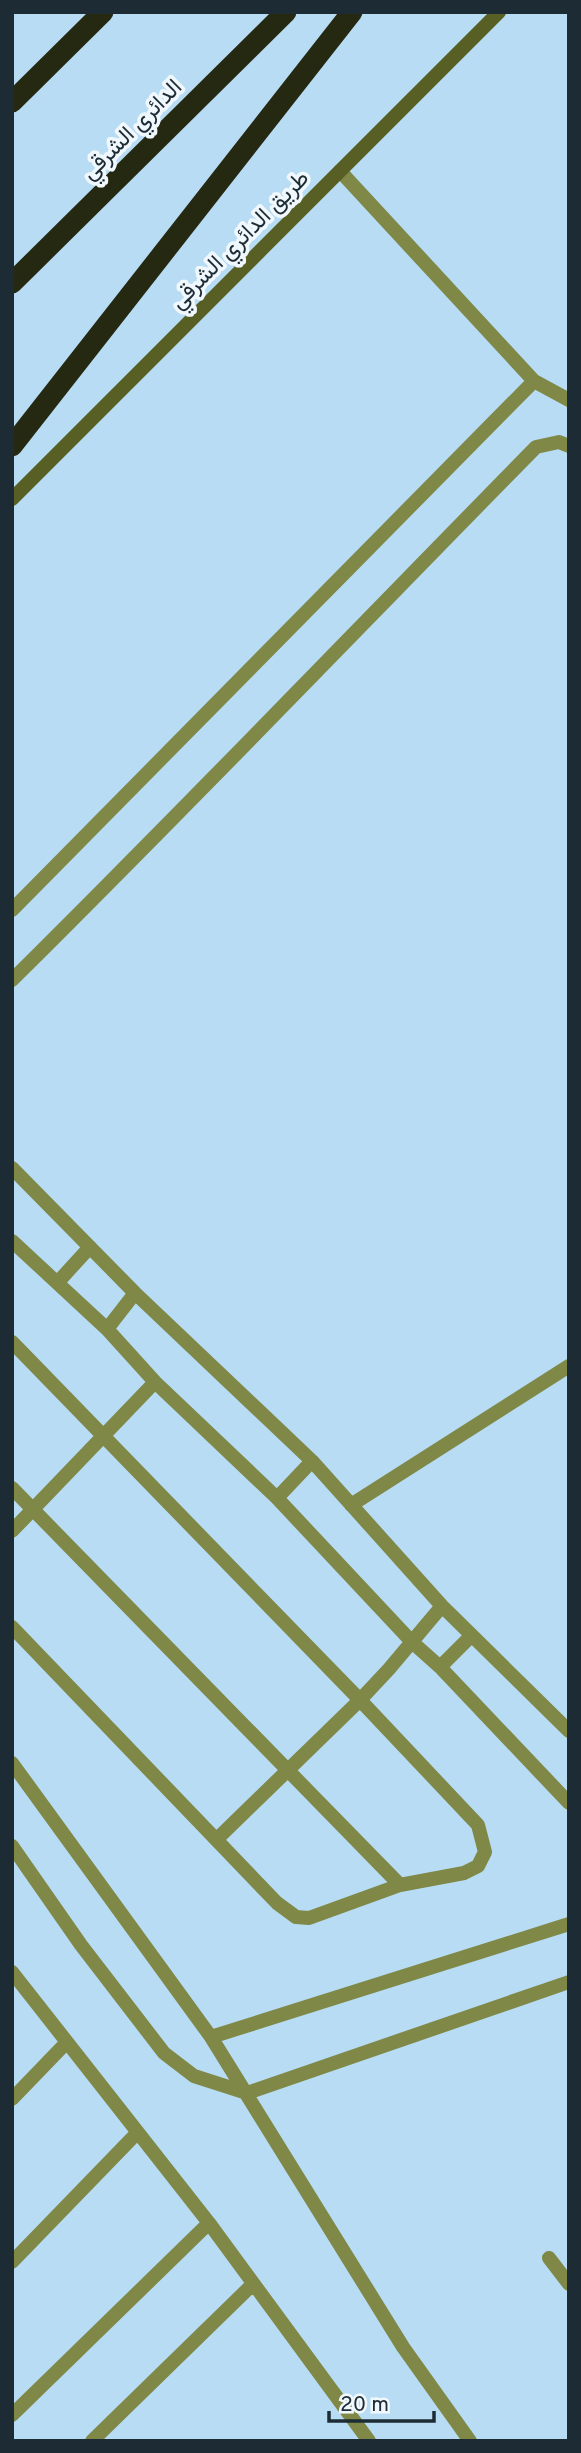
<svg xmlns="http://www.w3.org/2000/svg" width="581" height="2453" font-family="Overpass,Vazirmatn,sans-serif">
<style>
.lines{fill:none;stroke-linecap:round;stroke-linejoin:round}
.service{stroke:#7f8847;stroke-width:14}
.secondary{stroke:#585f25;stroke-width:14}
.motorway{stroke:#262912;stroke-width:21}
.labels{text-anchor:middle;stroke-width:7;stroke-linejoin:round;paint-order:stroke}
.street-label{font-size:23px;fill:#1d2c34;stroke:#f1f8fd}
</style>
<rect width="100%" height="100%" fill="#b7dcf3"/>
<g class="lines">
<path class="service" d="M 340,171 L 534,381 L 569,400
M 12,910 L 534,381
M 12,980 C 189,805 361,625 536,447 L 559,442 L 569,446
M 12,1168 L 135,1293 L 312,1461 L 442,1606 L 569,1731
M 12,1241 L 107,1329 L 155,1382 L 277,1498 L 412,1642 L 440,1667 L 569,1803
M 58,1282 L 90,1247
M 107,1329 L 135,1293
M 12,1342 L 360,1700 L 478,1825 L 485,1852 L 478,1866 L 464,1873 L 400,1885 L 309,1918 L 296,1917 L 277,1903 L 12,1627
M 12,1488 L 400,1885
M 277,1498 L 312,1461
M 351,1505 L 569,1366
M 12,1531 L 155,1382
M 440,1667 L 471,1636
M 12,1763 L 211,2037 L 403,2347 L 470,2441
M 217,1839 L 360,1700 L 389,1669 L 442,1606
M 12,1846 L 81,1945 L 164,2053 L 194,2076 L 247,2093 L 569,1982
M 12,1972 L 209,2223 L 369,2441
M 211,2037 L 569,1924
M 12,2099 L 67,2042
M 549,2258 L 569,2284
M 12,2262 L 137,2133
M 12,2415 L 209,2223
M 92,2441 L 253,2284"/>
<path class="secondary" d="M 12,499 L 499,12"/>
<path class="motorway" d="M 12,102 L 103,12
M 12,283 L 286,12
M 12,446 L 352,12"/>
</g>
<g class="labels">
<g class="street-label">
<text transform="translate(131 129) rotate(-45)" y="8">الدائري الشرقي</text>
<text transform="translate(239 239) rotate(-45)" y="8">طريق الدائري الشرقي</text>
</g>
</g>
<rect width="581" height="2453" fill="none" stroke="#1d2c34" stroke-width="28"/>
<path d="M329 2411v10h105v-10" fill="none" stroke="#1d2c34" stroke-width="3.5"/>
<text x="340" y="2411" font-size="21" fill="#1d2c34" stroke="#f1f8fd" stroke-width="5" paint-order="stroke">20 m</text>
</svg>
